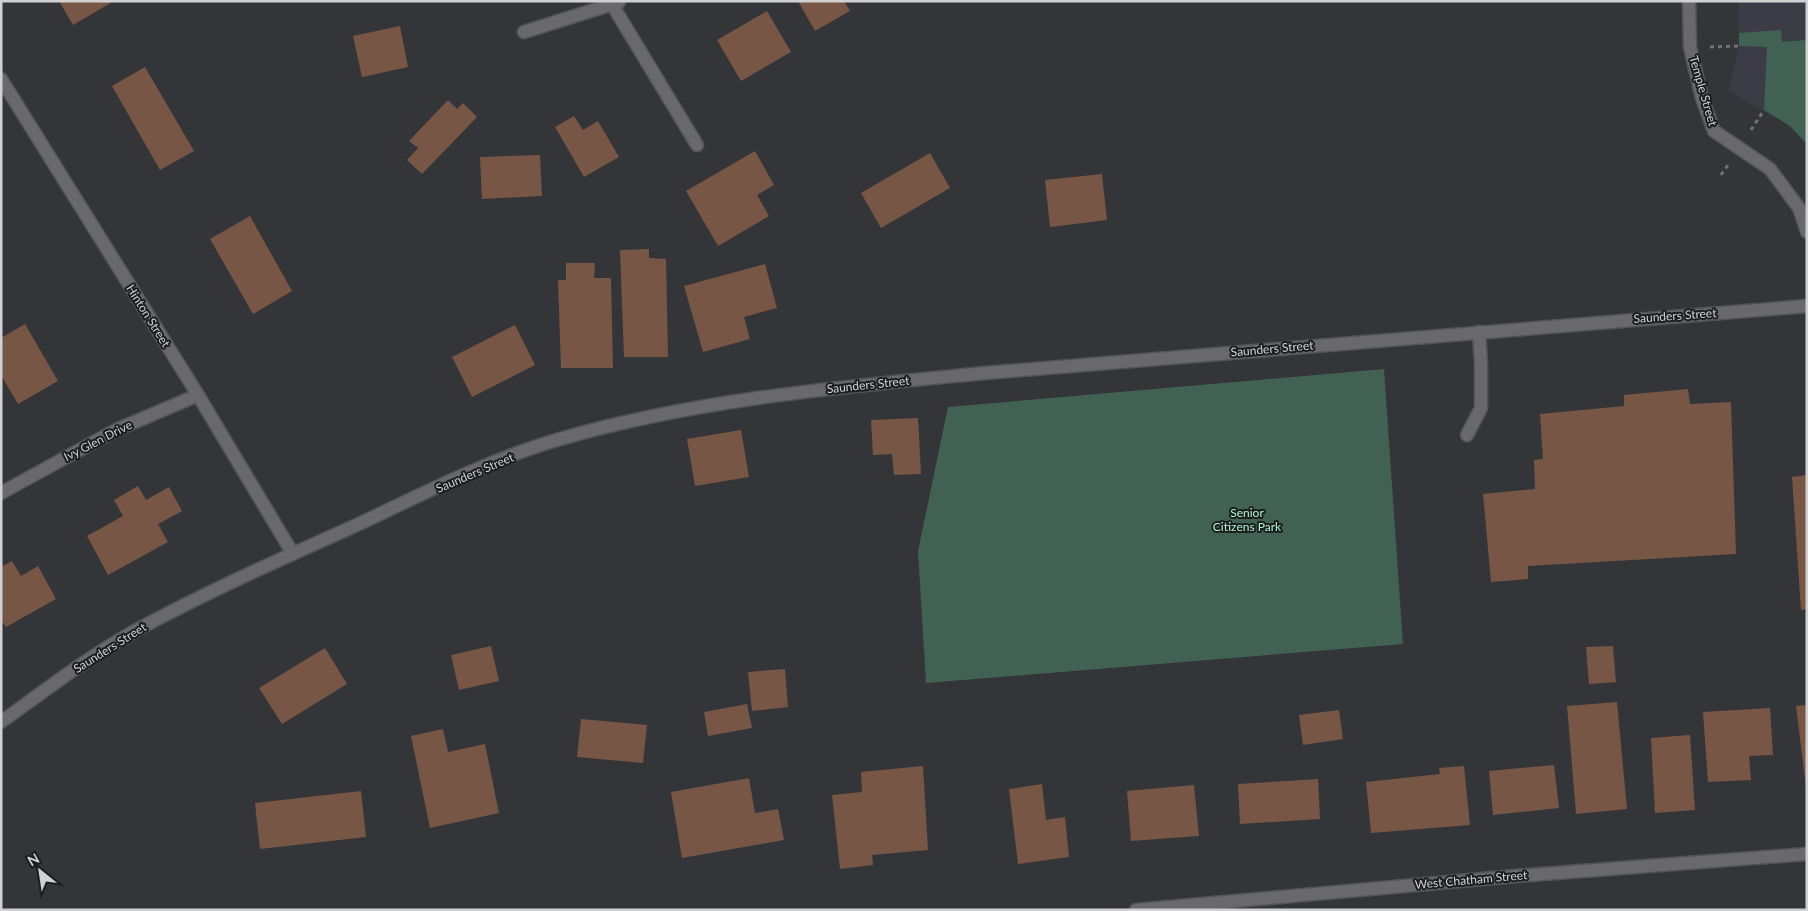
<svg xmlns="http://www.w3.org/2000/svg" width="1808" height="911" font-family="Lato,sans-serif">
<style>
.built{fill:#3b3c46}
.green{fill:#416153}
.building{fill:#785645}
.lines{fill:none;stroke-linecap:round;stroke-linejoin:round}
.service-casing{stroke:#525356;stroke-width:15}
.minor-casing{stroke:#525356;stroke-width:15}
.tertiary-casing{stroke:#525356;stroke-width:15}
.path{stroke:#727276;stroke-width:3;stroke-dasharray:4 4;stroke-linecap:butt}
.service{stroke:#68686d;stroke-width:12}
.minor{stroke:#68686d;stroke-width:12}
.tertiary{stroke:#68686d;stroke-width:12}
.labels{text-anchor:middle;stroke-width:4;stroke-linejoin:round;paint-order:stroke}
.street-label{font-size:12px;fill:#d1d1d4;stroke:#1c1d1e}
.park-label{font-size:12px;fill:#b0f4d4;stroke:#1c1d1e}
</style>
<rect width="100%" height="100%" fill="#343539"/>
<path class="built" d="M 1738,1 L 1807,1 L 1807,144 L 1790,126 L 1728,91 L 1739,46 Z"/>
<path class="green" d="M 1781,30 L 1782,42 L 1807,40 L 1807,144 L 1790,126 L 1764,110 L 1767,47 L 1739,46 L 1739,33 Z
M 1384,369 L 1403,644 L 926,683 L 918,551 L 948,407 Z"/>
<path class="building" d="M 59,1 L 114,1 L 73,25 Z
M 798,1 L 844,1 L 850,11 L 815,31 Z
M 767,11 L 791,52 L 741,81 L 717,40 Z
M 400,26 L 408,67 L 362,77 L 353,36 Z
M 145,67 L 194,151 L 160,170 L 112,86 Z
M 448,100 L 457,109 L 463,103 L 477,117 L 422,174 L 407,160 L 418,148 L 409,141 Z
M 574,116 L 583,130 L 598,121 L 619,157 L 584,177 L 555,127 Z
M 755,151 L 774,185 L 757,195 L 769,216 L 718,246 L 686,191 Z
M 930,153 L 950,188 L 881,228 L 861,193 Z
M 540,155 L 542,196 L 482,199 L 480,157 Z
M 1102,174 L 1107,220 L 1050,227 L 1045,180 Z
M 250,216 L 292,291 L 253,314 L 210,239 Z
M 649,249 L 649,258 L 666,259 L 668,357 L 624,357 L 620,250 Z
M 566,263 L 595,263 L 594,278 L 611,278 L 613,368 L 561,368 L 558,280 L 566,280 Z
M 765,264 L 777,308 L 744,317 L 750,339 L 703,352 L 684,286 Z
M 25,324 L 58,381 L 18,404 L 1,375 L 1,338 Z
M 515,325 L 535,365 L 472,397 L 452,357 Z
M 1688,389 L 1690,404 L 1731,402 L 1736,554 L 1528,566 L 1528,579 L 1491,582 L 1483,494 L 1535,489 L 1534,460 L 1543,459 L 1540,414 L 1624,406 L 1624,395 Z
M 918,418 L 921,474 L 894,475 L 892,454 L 873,455 L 871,420 Z
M 741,430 L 749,477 L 695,486 L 687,439 Z
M 1807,475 L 1807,609 L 1801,610 L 1792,477 Z
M 138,486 L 146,500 L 169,487 L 182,511 L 158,524 L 168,542 L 108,575 L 87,536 L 123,516 L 114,500 Z
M 12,561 L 21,576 L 38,566 L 56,599 L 6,627 L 1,620 L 1,567 Z
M 491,646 L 499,681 L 459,690 L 451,655 Z
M 1613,646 L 1616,682 L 1589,684 L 1586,647 Z
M 325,648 L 347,684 L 282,724 L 259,688 Z
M 785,669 L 788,707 L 752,711 L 748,672 Z
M 1617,702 L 1627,809 L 1576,814 L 1567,706 Z
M 747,704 L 752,728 L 708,736 L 704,712 Z
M 1807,705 L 1807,787 L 1806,787 L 1796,706 Z
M 1770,708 L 1773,755 L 1749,756 L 1751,780 L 1708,782 L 1703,712 Z
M 1339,710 L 1343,739 L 1303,745 L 1299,715 Z
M 581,719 L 647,725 L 643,763 L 577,757 Z
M 443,729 L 448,752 L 485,744 L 499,813 L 430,828 L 411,736 Z
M 1690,735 L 1695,810 L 1655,813 L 1651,738 Z
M 1554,765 L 1559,808 L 1493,815 L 1489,771 Z
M 923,766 L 928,850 L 872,855 L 873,865 L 840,869 L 832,795 L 862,792 L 861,772 Z
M 1464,766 L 1470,825 L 1371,833 L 1366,782 L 1440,774 L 1439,768 Z
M 749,778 L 755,813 L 778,809 L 784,840 L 682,858 L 671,792 Z
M 1318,779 L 1320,819 L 1240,824 L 1238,784 Z
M 1042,784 L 1046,820 L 1065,817 L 1069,857 L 1018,864 L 1009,789 Z
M 1194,785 L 1199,836 L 1131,841 L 1127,791 Z
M 361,791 L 366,837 L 260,849 L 255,803 Z"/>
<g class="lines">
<defs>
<path id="service" d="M 1467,435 L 1481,408 L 1481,364 L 1479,332"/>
<path id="minor" d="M 610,1 L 697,145
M 1689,1 L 1690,47 L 1702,98 L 1714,131 L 1770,169 L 1799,208 L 1807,232
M 524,32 L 619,2
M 1,79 L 198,395 L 293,554
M 1,493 L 116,430 L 198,395
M 1,722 C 44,691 87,658 133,632 C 206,592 283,558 359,524 C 424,493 491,459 560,439 C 698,399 842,387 985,373 L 1807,306"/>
<path id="tertiary" d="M 1136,910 L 1516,876 L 1807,854"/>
</defs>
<use href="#service" class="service-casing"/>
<use href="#minor" class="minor-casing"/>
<use href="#tertiary" class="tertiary-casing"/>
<path class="path" d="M 1710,47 L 1739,46
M 1751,130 L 1764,110
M 1721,175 L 1728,165"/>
<use href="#service" class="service"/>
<use href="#minor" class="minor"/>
<use href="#tertiary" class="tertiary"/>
</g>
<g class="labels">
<g class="street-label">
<text transform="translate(1703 91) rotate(74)" y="4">Temple Street</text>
<text transform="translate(148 316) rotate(58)" y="4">Hinton Street</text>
<text transform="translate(1675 316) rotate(-4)" y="4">Saunders Street</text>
<text transform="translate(1272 349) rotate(-5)" y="4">Saunders Street</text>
<text transform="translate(868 385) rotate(-6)" y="4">Saunders Street</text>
<text transform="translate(98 441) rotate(-27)" y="4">Ivy Glen Drive</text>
<text transform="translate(475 473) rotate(-23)" y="4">Saunders Street</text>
<text transform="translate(110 648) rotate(-32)" y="4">Saunders Street</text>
<text transform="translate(1471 880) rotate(-5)" y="4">West Chatham Street</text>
</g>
<g class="park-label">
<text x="1247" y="517">Senior<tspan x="1247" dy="14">Citizens Park</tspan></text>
</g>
</g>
<rect width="1808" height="911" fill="none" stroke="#d1d1d4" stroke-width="5"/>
<g transform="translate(40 871) rotate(330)" stroke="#1c1d1e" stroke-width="4" paint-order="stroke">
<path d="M0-4L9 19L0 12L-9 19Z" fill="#d1d1d4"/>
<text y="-8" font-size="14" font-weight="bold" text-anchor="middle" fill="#d1d1d4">N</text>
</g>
</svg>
